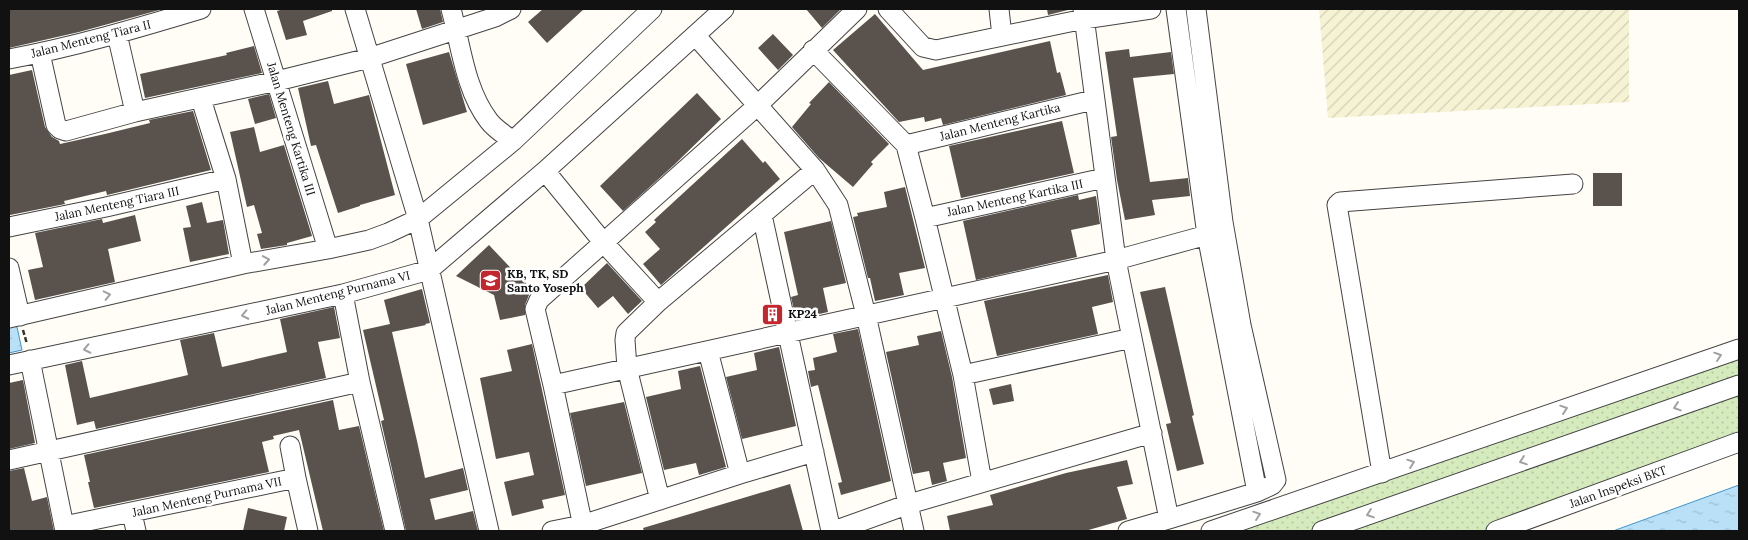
<svg xmlns="http://www.w3.org/2000/svg" width="1748" height="540" font-family="Lora,serif">
<style>
.farmland{fill:url(#farmland-furrows)}
.grass{fill:url(#grass-dots)}
.water{fill:url(#water-ripples);stroke:#3f96cf}
.building{fill:#5a524d}
.lines{fill:none;stroke-linecap:round;stroke-linejoin:round}
.minor-casing{stroke:#444;stroke-width:21}
.path{stroke:#333;stroke-width:2.5;stroke-dasharray:5 2.5;stroke-linecap:butt}
.minor{stroke:#fff;stroke-width:19}
.oneway{stroke:#a0a0a0}
.labels{text-anchor:middle;stroke-width:5;stroke-linejoin:round;paint-order:stroke}
.street-label{font-size:12px;fill:#111;stroke:#fff}
.poi-label{font-size:12px;font-weight:bold;fill:#111;stroke:#fff;text-anchor:start}
</style>
<defs>
<pattern id="farmland-furrows" width="10" height="10" patternUnits="userSpaceOnUse" patternTransform="scale(1.25)"><rect width="10" height="10" fill="#f6f3d4"/><path d="M-1 1l2-2M0 10L10 0M9 11l2-2" fill="none" stroke="#d2cfb5"/></pattern>
<pattern id="grass-dots" width="8" height="8" patternUnits="userSpaceOnUse" patternTransform="scale(1.25)"><rect width="8" height="8" fill="#d5ebbd"/><path d="M2 2h.1M6 6h.1" fill="none" stroke="#b6c8a1" stroke-width="1.8" stroke-linecap="round"/></pattern>
<pattern id="water-ripples" width="26" height="14" patternUnits="userSpaceOnUse" patternTransform="scale(1.25)"><rect width="26" height="14" fill="#b9e0f7"/><path d="M2 4q2-2 4 0t4 0M15 11q2-2 4 0t4 0" fill="none" stroke="#9ebfd3"/></pattern>
</defs>
<rect width="100%" height="100%" fill="#fffdf5"/>
<path class="farmland" d="M 1319,9 L 1629,9 L 1629,102 L 1328,118 Z"/>
<path class="grass" d="M 1739,341 L 1739,442 L 1494,531 L 1211,531 Z"/>
<path class="water" d="M 13,326 L 17,327 L 22,350 L 9,353 L 9,327 Z
M 1739,485 L 1739,531 L 1613,531 Z"/>
<path class="building" d="M 9,9 L 163,9 L 79,32 L 9,48 Z
M 284,9 L 332,9 L 332,11 L 303,21 L 307,35 L 286,40 L 277,11 Z
M 416,9 L 440,9 L 443,22 L 422,29 Z
M 543,9 L 584,9 L 547,43 L 528,22 Z
M 806,9 L 841,9 L 822,28 Z
M 1047,9 L 1072,9 L 1048,15 Z
M 875,14 L 923,70 L 1050,41 L 1057,73 L 1060,72 L 1066,95 L 943,125 L 941,118 L 925,122 L 924,117 L 899,122 L 833,50 Z
M 773,34 L 793,55 L 778,70 L 758,48 Z
M 254,46 L 262,73 L 145,98 L 140,74 L 227,55 L 226,53 Z
M 1129,49 L 1130,57 L 1171,52 L 1174,74 L 1133,78 L 1136,97 L 1150,182 L 1188,178 L 1190,196 L 1152,200 L 1155,215 L 1125,220 L 1117,180 L 1111,137 L 1117,136 L 1105,52 Z
M 449,52 L 467,112 L 423,125 L 406,64 Z
M 32,70 L 45,127 L 52,137 L 59,141 L 60,144 L 105,134 L 150,123 L 149,120 L 193,111 L 211,170 L 107,195 L 106,191 L 64,201 L 65,204 L 10,215 L 9,75 Z
M 328,81 L 334,104 L 369,95 L 395,195 L 360,205 L 360,206 L 338,213 L 316,145 L 311,146 L 298,88 Z
M 829,82 L 889,144 L 871,162 L 873,164 L 853,187 L 819,158 L 792,127 L 811,104 L 809,103 Z
M 697,93 L 721,119 L 674,165 L 623,211 L 600,186 Z
M 269,94 L 276,118 L 255,124 L 248,99 Z
M 1062,121 L 1074,173 L 961,198 L 949,146 Z
M 254,127 L 260,152 L 284,145 L 312,236 L 287,243 L 287,245 L 261,249 L 257,234 L 262,233 L 254,205 L 247,207 L 230,132 Z
M 742,139 L 763,163 L 765,161 L 780,179 L 661,285 L 643,264 L 660,249 L 645,232 L 656,222 L 654,220 Z
M 1593,173 L 1622,173 L 1622,206 L 1593,206 Z
M 905,187 L 925,268 L 899,273 L 904,295 L 875,301 L 870,278 L 868,278 L 853,217 L 858,216 L 857,213 L 887,207 L 884,192 Z
M 1078,195 L 1079,200 L 1096,196 L 1100,224 L 1071,230 L 1077,257 L 976,280 L 963,221 Z
M 202,202 L 207,223 L 223,220 L 229,254 L 190,262 L 183,228 L 191,227 L 186,206 Z
M 135,215 L 141,241 L 108,249 L 115,282 L 35,300 L 28,270 L 43,267 L 35,233 L 102,219 L 103,223 Z
M 831,221 L 846,283 L 823,288 L 828,312 L 796,319 L 791,297 L 798,295 L 784,232 Z
M 489,245 L 522,280 L 525,279 L 529,295 L 525,305 L 525,315 L 500,320 L 494,295 L 456,276 Z
M 607,263 L 642,301 L 628,314 L 613,296 L 598,308 L 581,288 Z
M 1108,275 L 1113,302 L 1092,307 L 1098,334 L 997,356 L 984,301 Z
M 1165,287 L 1194,415 L 1192,416 L 1204,464 L 1177,471 L 1166,424 L 1171,423 L 1140,292 Z
M 422,289 L 430,323 L 425,324 L 426,325 L 392,332 L 417,441 L 425,478 L 463,468 L 468,490 L 430,499 L 435,520 L 473,511 L 478,531 L 406,531 L 381,421 L 384,420 L 363,330 L 390,324 L 384,300 Z
M 770,305 L 774,323 L 765,325 L 762,307 Z
M 334,307 L 340,338 L 318,342 L 326,378 L 96,429 L 94,421 L 77,425 L 65,365 L 82,361 L 90,398 L 188,375 L 180,340 L 214,333 L 222,367 L 287,352 L 280,319 Z
M 858,329 L 891,481 L 841,495 L 838,483 L 842,482 L 818,385 L 811,387 L 808,371 L 815,370 L 813,358 L 837,352 L 833,334 Z
M 941,331 L 952,377 L 966,458 L 943,463 L 947,481 L 932,485 L 929,471 L 913,474 L 886,352 L 919,345 L 917,336 Z
M 532,344 L 565,495 L 542,500 L 544,508 L 512,516 L 504,482 L 534,475 L 529,452 L 496,459 L 480,378 L 512,371 L 507,350 Z
M 779,347 L 796,426 L 742,439 L 726,377 L 757,370 L 754,353 Z
M 700,366 L 726,467 L 699,475 L 696,463 L 664,470 L 646,397 L 681,389 L 678,371 Z
M 23,380 L 35,443 L 9,449 L 9,383 Z
M 1011,384 L 1014,401 L 993,405 L 989,389 Z
M 333,400 L 339,430 L 359,426 L 384,531 L 323,531 L 299,430 L 273,436 L 274,439 L 262,442 L 269,472 L 94,508 L 88,482 L 90,482 L 84,455 Z
M 624,402 L 642,473 L 586,486 L 570,413 Z
M 1127,460 L 1133,484 L 1117,487 L 1127,519 L 1085,531 L 950,531 L 947,516 L 993,505 L 990,495 L 1066,473 Z
M 24,468 L 32,501 L 47,497 L 54,531 L 9,531 L 9,471 Z
M 790,484 L 803,531 L 644,531 L 643,528 Z
M 248,508 L 287,517 L 284,531 L 243,531 Z"/>
<g class="lines">
<defs>
<path id="minor" d="M 254,9 L 328,249
M 355,9 L 418,219 L 489,531
M 451,9 C 461,46 465,90 489,121 C 495,129 505,135 513,141
M 888,9 L 923,47 L 936,50 L 1084,19 L 1151,9
M 999,9 L 1002,36
M 1083,9 L 1116,260 L 1169,519 L 1128,531
M 1176,9 L 1207,235 L 1257,492
M 117,34 L 135,112
M 695,35 L 815,170 L 838,205 L 866,315 L 914,531
M 813,50 L 906,145 L 925,218 L 963,375 L 982,482
M 40,53 L 56,125 L 60,129 L 66,131 L 135,112 L 277,81 L 369,58 L 495,17 L 511,9
M 9,59 C 74,47 138,28 201,9
M 201,99 L 226,179 L 243,264
M 906,145 L 1093,100
M 545,171 L 603,242 L 658,302
M 762,215 L 831,531
M 925,218 L 1104,178
M 9,227 L 106,207 L 226,179
M 9,268 L 20,316
M 343,294 L 360,382 L 395,531
M 9,318 L 243,264 L 328,249 L 369,240 L 388,233 L 418,219 L 513,141 L 652,9
M 708,351 L 740,474
M 30,360 L 65,531
M 9,365 L 343,294 L 429,270 L 545,171 L 724,9
M 963,375 L 1132,338
M 553,385 L 1116,260 L 1207,235
M 290,446 L 296,478
M 9,460 L 360,382
M 1382,473 L 1337,205 L 1340,202 L 1573,184
M 660,500 L 627,368 L 625,340 L 626,333 L 658,302 L 815,170
M 132,513 L 136,531
M 1169,519 L 1257,492 L 1272,485 L 1276,480 L 1241,325 L 1223,222 L 1196,9
M 64,526 L 296,478 L 308,531
M 552,531 L 582,525 L 740,474 L 814,452
M 584,531 L 553,385 L 535,309 L 539,300 L 758,105 L 857,9
M 834,531 L 909,504 L 1152,433
M 1211,531 L 1739,349
M 1322,531 L 1739,385
M 1496,531 L 1739,442"/>
</defs>
<use href="#minor" class="minor-casing"/>
<path class="path" d="M 23,330 L 27,344"/>
<use href="#minor" class="minor"/>
</g>
<defs><path id="oneway-chevron" d="M-2-3.5L2.5 0L-2 3.5" fill="none" stroke-width="1.6" stroke-linecap="round" stroke-linejoin="round" transform="scale(1.25)"/></defs>
<g class="oneway">
<use href="#oneway-chevron" transform="translate(266 260) rotate(-10)"/>
<use href="#oneway-chevron" transform="translate(107 295) rotate(-13)"/>
<use href="#oneway-chevron" transform="translate(245 315) rotate(168)"/>
<use href="#oneway-chevron" transform="translate(87 349) rotate(168)"/>
<use href="#oneway-chevron" transform="translate(1718 356) rotate(-19)"/>
<use href="#oneway-chevron" transform="translate(1677 407) rotate(161)"/>
<use href="#oneway-chevron" transform="translate(1564 409) rotate(-19)"/>
<use href="#oneway-chevron" transform="translate(1523 461) rotate(161)"/>
<use href="#oneway-chevron" transform="translate(1411 463) rotate(-19)"/>
<use href="#oneway-chevron" transform="translate(1370 514) rotate(161)"/>
<use href="#oneway-chevron" transform="translate(1257 515) rotate(-19)"/>
</g>
<defs>
<symbol id="school-square" viewBox="-11 -11 22 22"><rect x="-9" y="-9" width="18" height="18" rx="4" fill="#c4262e" stroke="#fff"/><path d="M0-5L7-2L0 1L-7-2ZM-4 1L0 2.5L4 1V4Q0 6-4 4Z" fill="#fff"/></symbol>
<symbol id="building-square" viewBox="-11 -11 22 22"><rect x="-9" y="-9" width="18" height="18" rx="4" fill="#c4262e" stroke="#fff"/><path d="M-4-6H4V6H1V3H-1V6H-4ZM-2.5-4.3h1.7v1.8h-1.7ZM.8-4.3h1.7v1.8H.8ZM-2.5-1h1.7V.8h-1.7ZM.8-1h1.7V.8H.8Z" fill="#fff"/></symbol>
</defs>
<g fill-rule="evenodd">
<use href="#school-square" x="478" y="268" width="25" height="25"/>
<use href="#building-square" x="760" y="302" width="25" height="25"/>
</g>
<g class="labels">
<g class="street-label">
<text transform="translate(91 39) rotate(-14)" y="4">Jalan Menteng Tiara II</text>
<text transform="translate(1000 122) rotate(-14)" y="4">Jalan Menteng Kartika</text>
<text transform="translate(291 129) rotate(73)" y="4">Jalan Menteng Kartika III</text>
<text transform="translate(1015 198) rotate(-12)" y="4">Jalan Menteng Kartika III</text>
<text transform="translate(117 204) rotate(-12)" y="4">Jalan Menteng Tiara III</text>
<text transform="translate(338 293) rotate(-14)" y="4">Jalan Menteng Purnama VI</text>
<text transform="translate(1618 487) rotate(-20)" y="4">Jalan Inspeksi BKT</text>
<text transform="translate(207 497) rotate(-12)" y="4">Jalan Menteng Purnama VII</text>
</g>
<g class="poi-label">
<text x="507" y="278">KB, TK, SD<tspan x="507" dy="14">Santo Yoseph</tspan></text>
<text x="788" y="318">KP24</text>
</g>
</g>
<rect width="1748" height="540" fill="none" stroke="#111111" stroke-width="20"/>
</svg>
